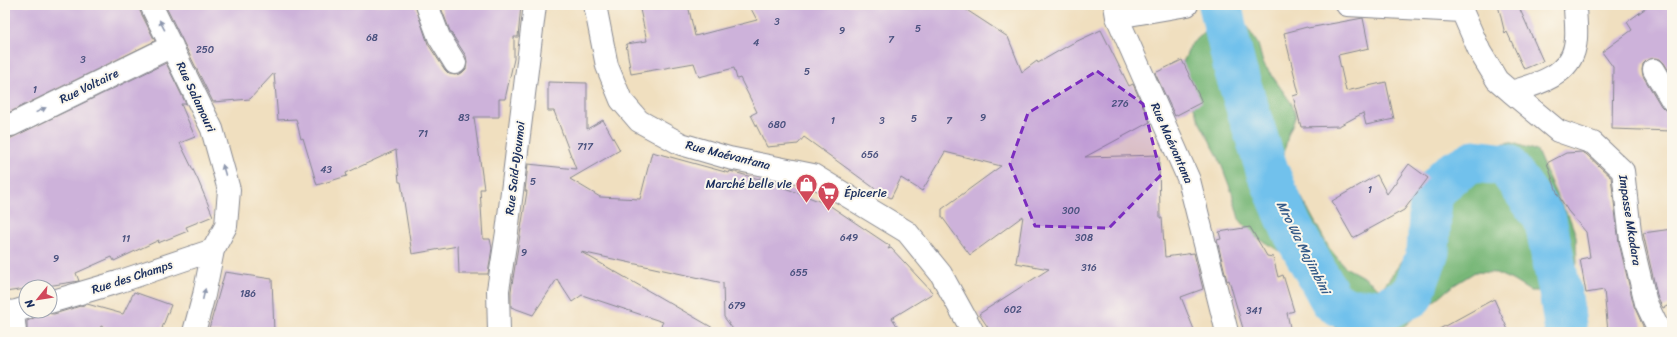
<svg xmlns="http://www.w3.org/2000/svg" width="1677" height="337" font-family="Sriracha,sans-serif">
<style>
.forest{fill:#78b778;stroke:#4a736b}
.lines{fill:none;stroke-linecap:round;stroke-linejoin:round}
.river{stroke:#71c1ec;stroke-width:43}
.building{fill:#cdb2da}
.minor-casing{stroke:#86878e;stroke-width:24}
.minor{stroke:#fff;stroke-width:22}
.oneway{fill:#8d97ae}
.marked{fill:#7b2cbf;fill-opacity:0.2;stroke:#7b2cbf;stroke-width:3;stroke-dasharray:8 5;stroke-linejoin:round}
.labels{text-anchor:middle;stroke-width:4;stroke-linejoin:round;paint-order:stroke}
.number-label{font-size:10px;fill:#48507d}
.street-label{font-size:12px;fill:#1b2f5e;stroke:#fbf7ec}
.poi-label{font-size:12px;fill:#1b2f5e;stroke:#fbf7ec;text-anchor:end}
.water-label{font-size:13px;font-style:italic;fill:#355b89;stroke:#fbf7ec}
</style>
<rect width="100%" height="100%" fill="#fbf7ec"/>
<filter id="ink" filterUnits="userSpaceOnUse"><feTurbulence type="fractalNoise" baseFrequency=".025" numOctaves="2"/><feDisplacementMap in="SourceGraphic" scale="8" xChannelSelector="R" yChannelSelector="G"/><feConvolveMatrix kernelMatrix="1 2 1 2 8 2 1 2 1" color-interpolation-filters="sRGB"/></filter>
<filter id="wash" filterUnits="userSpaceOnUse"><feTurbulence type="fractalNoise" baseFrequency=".012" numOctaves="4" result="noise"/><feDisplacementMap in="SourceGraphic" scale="16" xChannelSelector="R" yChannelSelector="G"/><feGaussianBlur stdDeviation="0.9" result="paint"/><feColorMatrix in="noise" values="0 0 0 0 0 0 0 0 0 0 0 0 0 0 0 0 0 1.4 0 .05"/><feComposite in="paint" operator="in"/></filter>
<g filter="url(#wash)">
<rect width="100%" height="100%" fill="#f0dfbf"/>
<path class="forest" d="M 1225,23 L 1247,27 L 1258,44 L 1263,63 L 1292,104 L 1296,116 L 1288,135 L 1283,158 L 1297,189 L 1329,248 L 1345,267 L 1365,278 L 1381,290 L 1447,199 L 1459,177 L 1478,149 L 1510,142 L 1537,151 L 1557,197 L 1570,219 L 1576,236 L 1577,263 L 1569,284 L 1552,291 L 1530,291 L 1512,280 L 1496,273 L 1475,272 L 1451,287 L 1397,332 L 1337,332 L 1320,294 L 1298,262 L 1254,236 L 1239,219 L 1232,193 L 1218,156 L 1200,123 L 1190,97 L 1181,67 L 1191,44 L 1204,33 Z"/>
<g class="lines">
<path class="river" d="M 1220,5 L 1235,69 L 1267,170 L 1291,227 L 1332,301 L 1348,310 L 1382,310 L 1412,296 L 1428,252 L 1431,196 L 1449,175 L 1474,161 L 1506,165 L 1545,219 L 1561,297 L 1566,332"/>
</g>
<g id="blocks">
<path class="building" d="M 5,5 L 139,5 L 140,11 L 155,41 L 8,113 L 5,107 Z
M 165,5 L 415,5 L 428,44 L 445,70 L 449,74 L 455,75 L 462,73 L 466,69 L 467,62 L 466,56 L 450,31 L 440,5 L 521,5 L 518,37 L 514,37 L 514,59 L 505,99 L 499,99 L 499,117 L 474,117 L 484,189 L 480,189 L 483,239 L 490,239 L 492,248 L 488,274 L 459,274 L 458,246 L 412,254 L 401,182 L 399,182 L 396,150 L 346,173 L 347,176 L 317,185 L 303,138 L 301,139 L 296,119 L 278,120 L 274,73 L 250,99 L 213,102 Z
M 639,5 L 688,5 L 695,36 L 757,20 L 749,5 L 959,5 L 1008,37 L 1022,72 L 1037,61 L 1038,63 L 1071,44 L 1101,30 L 1129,86 L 1133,84 L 1150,122 L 1085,157 L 1159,155 L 1160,218 L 1162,218 L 1165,257 L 1194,253 L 1203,289 L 1181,297 L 1195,332 L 991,332 L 979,314 L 1049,269 L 1016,263 L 1023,216 L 970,255 L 942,217 L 942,209 L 1001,166 L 945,152 L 922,191 L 901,178 L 891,198 L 881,193 L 804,137 L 798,144 L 767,147 L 751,115 L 757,112 L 740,78 L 737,79 L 734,68 L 699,77 L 694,63 L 631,74 L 626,44 L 647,41 Z
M 1498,5 L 1518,5 L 1543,61 L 1524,69 L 1507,32 L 1505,34 Z
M 1650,5 L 1672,5 L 1672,76 L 1664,63 L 1660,59 L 1654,58 L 1647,60 L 1643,64 L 1642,70 L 1643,76 L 1661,106 L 1666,111 L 1672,112 L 1672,131 L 1612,129 L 1613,67 L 1602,52 L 1632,30 L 1627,22 Z
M 1363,18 L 1369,48 L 1338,55 L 1346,91 L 1386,82 L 1394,119 L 1366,125 L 1363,113 L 1339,126 L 1301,127 L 1293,96 L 1299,94 L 1284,33 L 1307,27 L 1308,28 Z
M 1182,60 L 1202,102 L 1175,116 L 1155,73 Z
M 166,63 L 186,104 L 181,104 L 195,137 L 180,143 L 198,180 L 213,216 L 186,227 L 188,231 L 158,243 L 159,240 L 114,261 L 112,257 L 76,273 L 79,281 L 41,287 L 26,287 L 26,289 L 5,292 L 5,141 Z
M 548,82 L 587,83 L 587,129 L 603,120 L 620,150 L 570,179 L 600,197 L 640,199 L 652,152 L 729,173 L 730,171 L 759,179 L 759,178 L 829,205 L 890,246 L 888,249 L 891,248 L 933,293 L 892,318 L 901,332 L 735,332 L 724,317 L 723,283 L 581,252 L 720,332 L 657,332 L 663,322 L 582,295 L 572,302 L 557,279 L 533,315 L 511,307 L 511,291 L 527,191 L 525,191 L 528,164 L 576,169 L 554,111 L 548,111 Z
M 1582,152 L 1586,154 L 1611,177 L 1619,243 L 1634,306 L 1643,326 L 1644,332 L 1608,332 L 1604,290 L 1586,293 L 1580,259 L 1590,257 L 1586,232 L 1568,211 L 1558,195 L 1547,163 L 1566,153 Z
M 1409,164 L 1428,178 L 1404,210 L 1353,238 L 1332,201 L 1377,175 L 1387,194 Z
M 1250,227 L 1267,256 L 1273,257 L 1278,277 L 1283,275 L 1294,311 L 1287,313 L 1291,332 L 1244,332 L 1229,280 L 1227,281 L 1217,240 L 1221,239 L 1219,232 Z
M 1672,229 L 1672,304 L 1663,308 L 1658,299 L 1643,233 Z
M 225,272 L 272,279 L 274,332 L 208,332 Z
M 134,292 L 171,305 L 162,328 L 164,329 L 164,332 L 114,332 L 101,326 L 99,332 L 27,332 L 27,321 L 45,313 L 54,314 L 87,304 L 123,314 Z
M 1494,299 L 1509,332 L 1434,332 Z"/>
</g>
</g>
<g filter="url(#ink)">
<use href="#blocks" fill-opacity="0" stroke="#86878e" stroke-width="1"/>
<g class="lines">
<defs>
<path id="minor" d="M 151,5 L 212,129 L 229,190 L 226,226 L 213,250 L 204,295 L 194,332
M 427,5 L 439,37 L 455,63
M 595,5 L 607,66 L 621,100 L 639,121 L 681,144 L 729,158 L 813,175 L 907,232 L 941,274 L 973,332
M 1115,5 L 1117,17 L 1189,180 L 1227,332
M 1347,5 L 1462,11 L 1480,52 L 1497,80 L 1511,92 C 1535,85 1570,76 1575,46 C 1578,33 1575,18 1575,5
M 1117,17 L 1187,5
M 1654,70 L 1672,100
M 1511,92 L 1558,131 L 1593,143 L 1623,171 L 1631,240 L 1646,303 L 1660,332
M 5,126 L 11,125 L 172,46
M 50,302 L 118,282 L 213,250
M 5,311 L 13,312 L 26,308
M 13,312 L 15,332
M 499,332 L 498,290 L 507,232 L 535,5"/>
</defs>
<use href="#minor" class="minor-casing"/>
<use href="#minor" class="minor"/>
</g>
<defs><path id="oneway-solid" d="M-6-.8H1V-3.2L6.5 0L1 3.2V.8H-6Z"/></defs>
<g class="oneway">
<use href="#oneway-solid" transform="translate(162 25) rotate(-118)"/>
<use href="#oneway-solid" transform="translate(41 110) rotate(-26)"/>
<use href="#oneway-solid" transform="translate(224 170) rotate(-106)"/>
<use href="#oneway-solid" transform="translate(204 294) rotate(-77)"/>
</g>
</g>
<path class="marked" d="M 1097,71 L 1143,104 L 1161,175 L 1109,228 L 1035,226 L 1010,164 L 1028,113 Z"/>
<defs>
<symbol id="shop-pin" viewBox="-11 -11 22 30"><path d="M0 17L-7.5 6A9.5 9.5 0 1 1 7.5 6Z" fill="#d1495b" stroke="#fbf7ec"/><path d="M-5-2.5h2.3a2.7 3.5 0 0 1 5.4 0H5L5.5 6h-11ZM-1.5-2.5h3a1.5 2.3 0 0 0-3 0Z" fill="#fff"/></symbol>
<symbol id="supermarket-pin" viewBox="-11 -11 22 30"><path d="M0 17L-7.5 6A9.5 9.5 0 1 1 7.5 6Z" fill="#d1495b" stroke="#fbf7ec"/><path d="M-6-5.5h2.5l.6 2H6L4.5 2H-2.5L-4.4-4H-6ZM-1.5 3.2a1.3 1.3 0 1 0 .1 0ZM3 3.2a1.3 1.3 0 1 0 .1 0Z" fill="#fff"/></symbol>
</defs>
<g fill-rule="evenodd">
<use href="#shop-pin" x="794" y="172" width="25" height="34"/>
<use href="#supermarket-pin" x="816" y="180" width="25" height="34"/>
</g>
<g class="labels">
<g class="number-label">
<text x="777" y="25">3</text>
<text x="918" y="32">5</text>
<text x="842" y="34">9</text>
<text x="372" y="41">68</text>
<text x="891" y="43">7</text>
<text x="756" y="46">4</text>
<text x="205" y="53">250</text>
<text x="83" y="63">3</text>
<text x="807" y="75">5</text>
<text x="35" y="93">1</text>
<text x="1120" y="107">276</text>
<text x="464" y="121">83</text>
<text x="983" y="121">9</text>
<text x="914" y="122">5</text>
<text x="833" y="124">1</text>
<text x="882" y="124">3</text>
<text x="949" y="124">7</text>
<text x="777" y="128">680</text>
<text x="423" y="137">71</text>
<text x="585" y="150">717</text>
<text x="870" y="158">656</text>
<text x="326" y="173">43</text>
<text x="533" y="185">5</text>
<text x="1370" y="193">1</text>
<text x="1071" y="214">300</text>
<text x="849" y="241">649</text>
<text x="1084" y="241">308</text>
<text x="126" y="242">11</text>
<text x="524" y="256">9</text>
<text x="56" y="262">9</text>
<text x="1089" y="271">316</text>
<text x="799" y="276">655</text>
<text x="248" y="297">186</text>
<text x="737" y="309">679</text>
<text x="1013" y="313">602</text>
<text x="1254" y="314">341</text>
</g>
<g class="street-label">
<text transform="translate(89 86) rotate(-26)" y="4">Rue Voltaire</text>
<text transform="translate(196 97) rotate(65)" y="4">Rue Salamouri</text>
<text transform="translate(1172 143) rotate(66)" y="4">Rue Maévantana</text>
<text transform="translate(728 155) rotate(14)" y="4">Rue Maévantana</text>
<text transform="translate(515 168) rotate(-83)" y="4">Rue Said-Djoumoi</text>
<text transform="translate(1630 220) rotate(81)" y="4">Impasse Mkadara</text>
<text transform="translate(132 277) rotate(-18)" y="4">Rue des Champs</text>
</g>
<g class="poi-label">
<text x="792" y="188">Marché belle vie</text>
<text x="844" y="197" text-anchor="start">Épicerie</text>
</g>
<g class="water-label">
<text transform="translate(1304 247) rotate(63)" y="5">Mro Wa Majimbini</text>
</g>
</g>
<rect width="1677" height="337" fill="none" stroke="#fbf7ec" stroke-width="20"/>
<g transform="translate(38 299) rotate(240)"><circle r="19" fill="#fbf7ec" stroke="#a1a7b3"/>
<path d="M0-3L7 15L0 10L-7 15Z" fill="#d1495b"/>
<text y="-6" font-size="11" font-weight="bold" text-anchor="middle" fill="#1b2f5e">N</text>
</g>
</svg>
